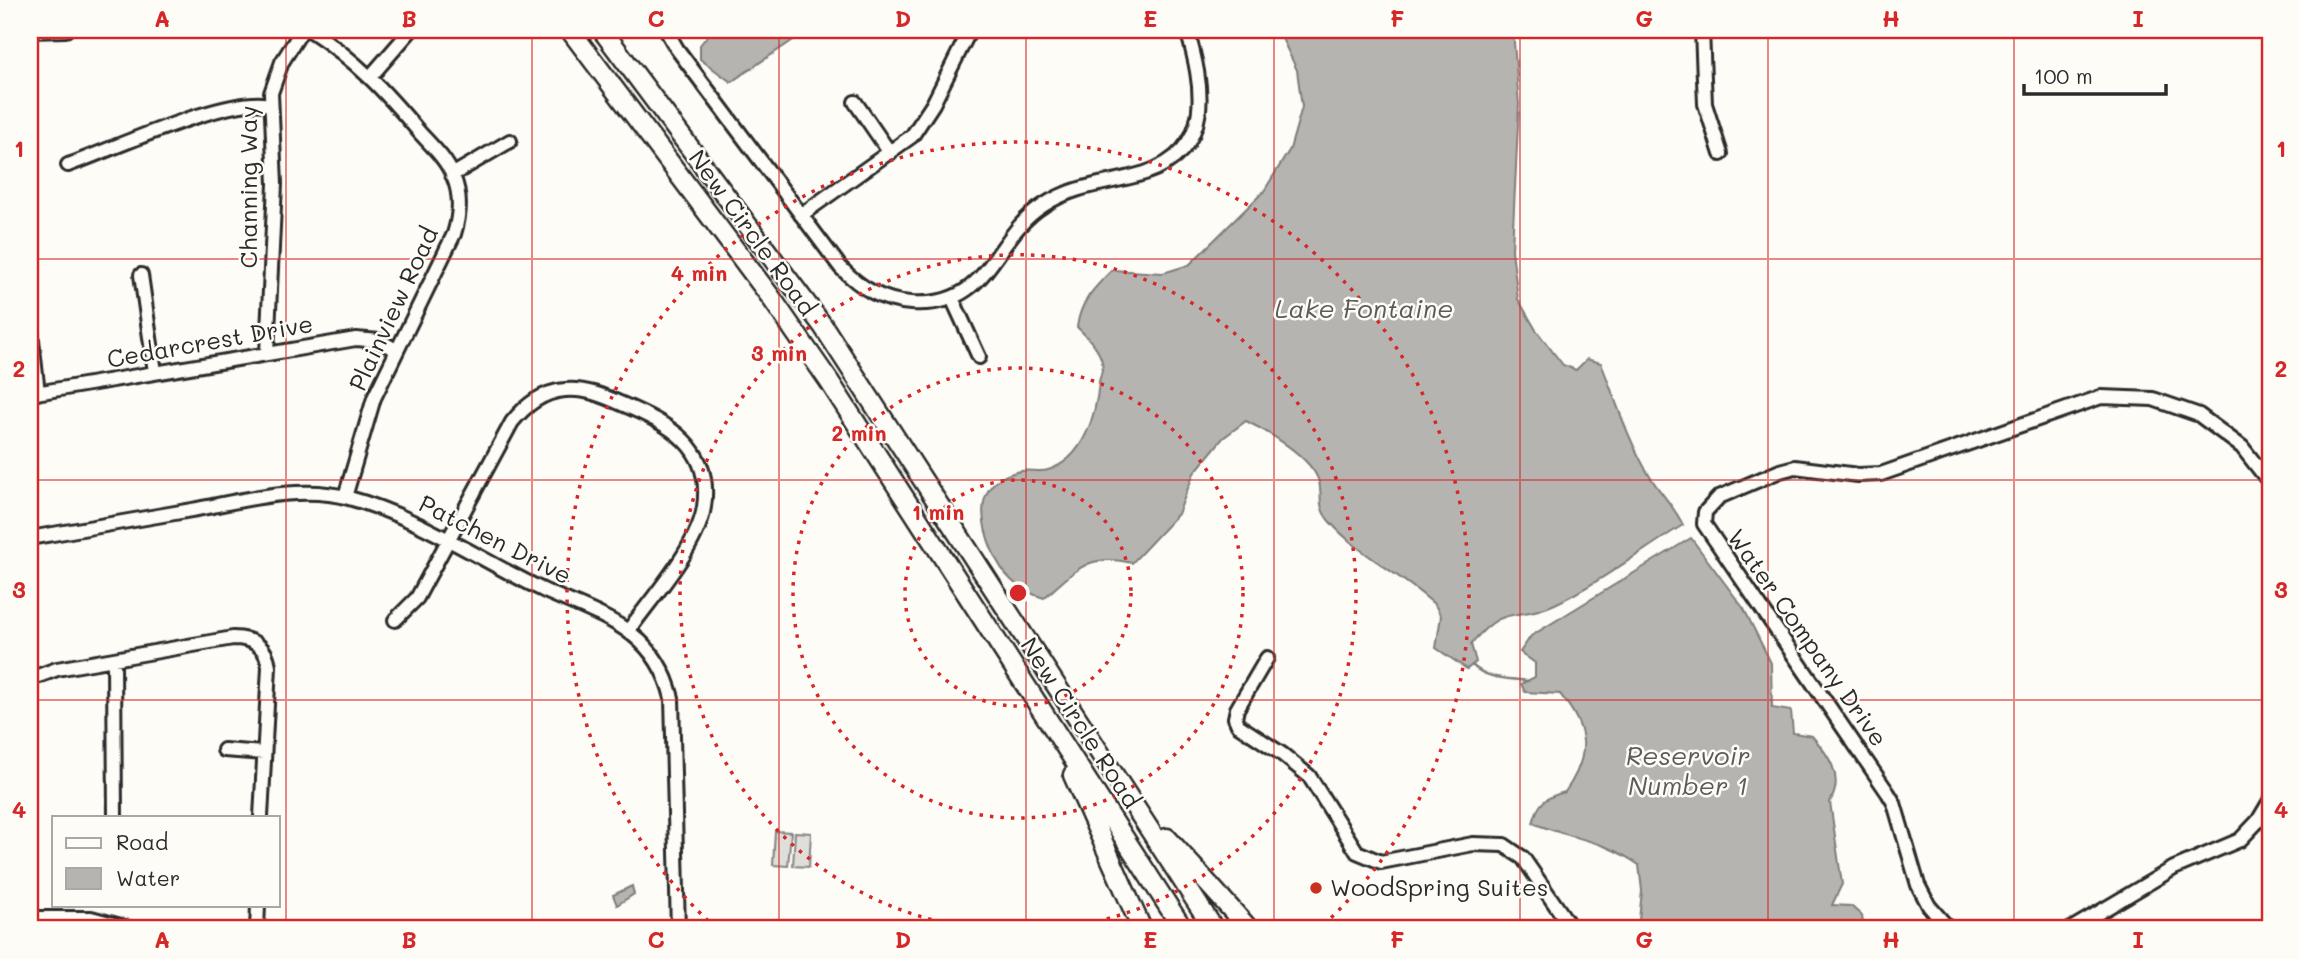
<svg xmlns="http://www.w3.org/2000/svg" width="2300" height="959" font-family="Mali,sans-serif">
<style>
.green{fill:#dfdeda;stroke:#858482;stroke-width:2}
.water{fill:#b5b4b1;stroke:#7e7d7b;stroke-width:2}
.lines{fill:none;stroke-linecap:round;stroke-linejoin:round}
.stream{stroke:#7e7d7b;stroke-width:2.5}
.minor-casing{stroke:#2b2b2b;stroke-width:18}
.highway-casing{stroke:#2b2b2b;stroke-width:23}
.minor{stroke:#fdfcf7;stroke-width:12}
.highway{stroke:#fdfcf7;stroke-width:18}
.grid{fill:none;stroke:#d62828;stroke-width:2;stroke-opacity:0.55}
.ring{fill:none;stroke:#d62828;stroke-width:3.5;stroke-dasharray:3.5 7}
.poi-dot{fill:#c8321e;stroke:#fdfcf7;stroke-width:2.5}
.labels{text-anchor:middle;stroke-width:5;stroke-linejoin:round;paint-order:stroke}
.street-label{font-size:24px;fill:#2b2b2b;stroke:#fdfcf7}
.poi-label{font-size:24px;fill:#2b2b2b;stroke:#fdfcf7;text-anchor:start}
.water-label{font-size:26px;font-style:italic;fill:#5b5b5a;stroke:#fdfcf7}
.centre{fill:#d62828;stroke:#fdfcf7;stroke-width:3.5}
.ring-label{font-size:21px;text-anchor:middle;font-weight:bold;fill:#d62828;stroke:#fdfcf7;stroke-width:5;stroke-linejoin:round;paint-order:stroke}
.neatline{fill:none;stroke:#d62828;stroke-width:2.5}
.grid-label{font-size:23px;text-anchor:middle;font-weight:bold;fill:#d62828}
</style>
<rect width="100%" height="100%" fill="#fdfcf7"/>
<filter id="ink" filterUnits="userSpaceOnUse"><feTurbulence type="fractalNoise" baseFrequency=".0143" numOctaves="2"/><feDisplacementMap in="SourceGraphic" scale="14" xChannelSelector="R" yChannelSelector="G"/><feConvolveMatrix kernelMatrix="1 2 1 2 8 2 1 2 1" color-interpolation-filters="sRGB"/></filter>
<g filter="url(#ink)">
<path class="green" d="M 775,831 L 791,832 L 788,866 L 773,865 Z
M 795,832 L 811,833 L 809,867 L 793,866 Z"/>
<path class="water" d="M 712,30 L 808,30 L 731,82 L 700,59 L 700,45 Z
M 1278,30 L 1513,30 L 1519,104 L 1512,250 L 1518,299 L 1536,330 L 1563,365 L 1576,370 L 1587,359 L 1601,363 C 1616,401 1628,440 1649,475 C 1660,493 1674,506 1683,525 C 1644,549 1596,585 1555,604 C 1514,623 1507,601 1471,644 L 1476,662 L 1467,669 L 1436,648 L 1441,616 L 1435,605 C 1403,575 1359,555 1330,522 C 1316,506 1323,498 1319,482 C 1312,457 1267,431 1246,421 L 1223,438 L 1194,473 L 1178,514 L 1132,563 C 1087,552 1076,571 1044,598 C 1017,590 1003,576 992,550 C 978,515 976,479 1021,471 C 1030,469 1040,473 1048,470 C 1084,459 1096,415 1099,382 C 1100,376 1104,368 1102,362 C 1099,348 1087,337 1077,327 C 1080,302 1094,288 1112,270 L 1163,273 L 1189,265 L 1264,191 L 1290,149 L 1302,107 L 1297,70 Z
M 1691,538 L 1744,609 L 1771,663 L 1772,708 L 1791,711 L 1793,733 L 1812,736 C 1828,754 1845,777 1830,802 L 1842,884 L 1832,905 L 1851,906 L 1862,916 L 1864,929 L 1638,929 L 1642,891 L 1639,865 C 1601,838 1573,840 1533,823 C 1538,803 1545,797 1565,792 C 1591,755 1589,729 1560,694 L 1525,692 L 1521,684 L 1535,677 L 1535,663 L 1520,652 L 1531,636 Z
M 632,886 L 634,894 L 617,905 L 613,895 Z"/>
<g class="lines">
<path class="stream" d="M 1472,665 C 1488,680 1507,678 1528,681"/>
<defs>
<path id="minor" d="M 310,30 C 356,60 385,91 420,133 C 432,146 446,159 453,176 C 461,194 460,215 454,234 L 374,398 L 345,497
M 666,30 L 677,49 L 841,268 C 861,288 882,301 911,303 C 992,308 991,238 1044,205 C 1076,184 1110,184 1145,173 C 1216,149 1203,85 1187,30
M 1702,30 L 1705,104 L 1721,154
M 30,31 L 66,30
M 371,76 L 411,30
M 855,102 L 890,153
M 68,165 C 111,150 231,94 270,105
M 452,175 L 510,141
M 801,215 L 912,136 L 933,104 L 970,30
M 141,275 L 155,372
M 952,298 L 979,357
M 30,322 L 38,393
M 267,353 L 275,184 L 271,93 L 282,62 L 302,30
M 30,394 L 356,339 L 380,341 L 396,350
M 30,538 C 84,529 138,519 192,510 C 241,501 300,484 349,498 C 419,517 480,560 545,591 C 603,617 655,629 672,698 L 678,929
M 395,620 L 417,598 L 512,422 C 526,405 542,392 565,390 C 585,388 604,396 622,404 C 669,424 713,447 704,507 C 698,547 653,596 629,630
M 1267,658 L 1237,709 L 1235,718 L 1238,725 L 1282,754 L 1309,776 L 1357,852 L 1381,862 L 1473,844 L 1504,845 L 1523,858 L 1572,929
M 114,660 L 115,817
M 30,679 L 57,669 L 233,638 C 252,638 267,646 269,667 L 261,817
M 224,750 L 264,753
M 30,918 L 91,918 L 132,929
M 257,929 L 258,905
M 1949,929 L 1929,906 L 1918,885 L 1894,803 L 1888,793 L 1704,524 L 1705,512 L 1719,497 L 1780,471 L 1795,467 L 1858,475 L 1881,474 L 2101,397 L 2153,399 L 2199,415 L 2242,447 L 2270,483
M 2071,929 L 2174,868 L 2240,840 L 2258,821 L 2270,801"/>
<path id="highway" d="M 570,30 L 770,296 L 829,381 L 1183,929
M 602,30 L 823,326 L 1214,929
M 1073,775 L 1142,929
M 1167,838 L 1249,929"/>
</defs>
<use href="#minor" class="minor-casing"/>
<use href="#highway" class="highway-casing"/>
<use href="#minor" class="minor"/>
<use href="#highway" class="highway"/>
</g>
</g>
<path class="grid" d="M 286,30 L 286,929M 532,30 L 532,929M 779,30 L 779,929M 1026,30 L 1026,929M 1274,30 L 1274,929M 1520,30 L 1520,929M 1768,30 L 1768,929M 2014,30 L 2014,929M 30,259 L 2270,259M 30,480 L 2270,480M 30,700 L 2270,700"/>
<g class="ring">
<circle cx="1018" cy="593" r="113"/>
<circle cx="1018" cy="593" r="225"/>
<path d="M983 929A338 338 0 1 1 1053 929"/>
<path d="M716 928A451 451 0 1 1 1320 928"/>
</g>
<circle class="poi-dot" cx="1316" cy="888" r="7"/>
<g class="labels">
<g class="street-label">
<text transform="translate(249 187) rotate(-90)" y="8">Channing Way</text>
<text transform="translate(752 233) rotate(54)" y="8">New Circle Road</text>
<text transform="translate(394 309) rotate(-65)" y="8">Plainview Road</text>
<text transform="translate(210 342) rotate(-10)" y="8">Cedarcrest Drive</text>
<text transform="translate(495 540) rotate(27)" y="8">Patchen Drive</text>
<text transform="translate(1807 638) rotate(55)" y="8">Water Company Drive</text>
<text transform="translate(1080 723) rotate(57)" y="8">New Circle Road</text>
</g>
<g class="poi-label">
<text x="1330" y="896">WoodSpring Suites</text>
</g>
<g class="water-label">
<text x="1364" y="318">Lake Fontaine</text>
<text x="1688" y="765">Reservoir<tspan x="1688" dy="30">Number 1</tspan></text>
</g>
</g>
<circle cx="1018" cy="593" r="10" class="centre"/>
<g class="ring-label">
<text x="699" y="281">4 min</text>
<text x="779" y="361">3 min</text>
<text x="859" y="441">2 min</text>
<text x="938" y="520">1 min</text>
</g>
<rect width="2300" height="959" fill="none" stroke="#fdfcf7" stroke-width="77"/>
<rect x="52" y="816" width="228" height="91" fill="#fdfcf7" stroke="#a9a8a5" stroke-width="2"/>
<rect x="66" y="838" width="35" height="10" fill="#fdfcf7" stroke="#a9a8a5" stroke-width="2"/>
<text x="116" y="850" font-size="21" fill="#2b2b2b">Road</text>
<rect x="66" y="868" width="35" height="21" fill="#b5b4b1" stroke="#a9a8a5" stroke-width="2"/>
<text x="116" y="886" font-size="21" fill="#2b2b2b">Water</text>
<path d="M2024 84v10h142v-10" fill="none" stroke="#2b2b2b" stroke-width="3.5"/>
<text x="2034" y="84" font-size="21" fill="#2b2b2b" stroke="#fdfcf7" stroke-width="5" paint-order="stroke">100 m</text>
<rect x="38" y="38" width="2224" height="882" class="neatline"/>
<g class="grid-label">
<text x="162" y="27">A</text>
<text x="409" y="27">B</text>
<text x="656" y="27">C</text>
<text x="903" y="27">D</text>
<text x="1150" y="27">E</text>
<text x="1397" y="27">F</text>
<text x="1644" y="27">G</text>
<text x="1891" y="27">H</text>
<text x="2138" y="27">I</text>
<text x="19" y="157">1</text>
<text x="2281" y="157">1</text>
<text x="19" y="377">2</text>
<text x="2281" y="377">2</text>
<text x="19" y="598">3</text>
<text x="2281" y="598">3</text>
<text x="19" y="818">4</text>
<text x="2281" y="818">4</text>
<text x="162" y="948">A</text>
<text x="409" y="948">B</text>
<text x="656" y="948">C</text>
<text x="903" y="948">D</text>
<text x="1150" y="948">E</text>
<text x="1397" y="948">F</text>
<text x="1644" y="948">G</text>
<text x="1891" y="948">H</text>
<text x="2138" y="948">I</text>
</g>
</svg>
